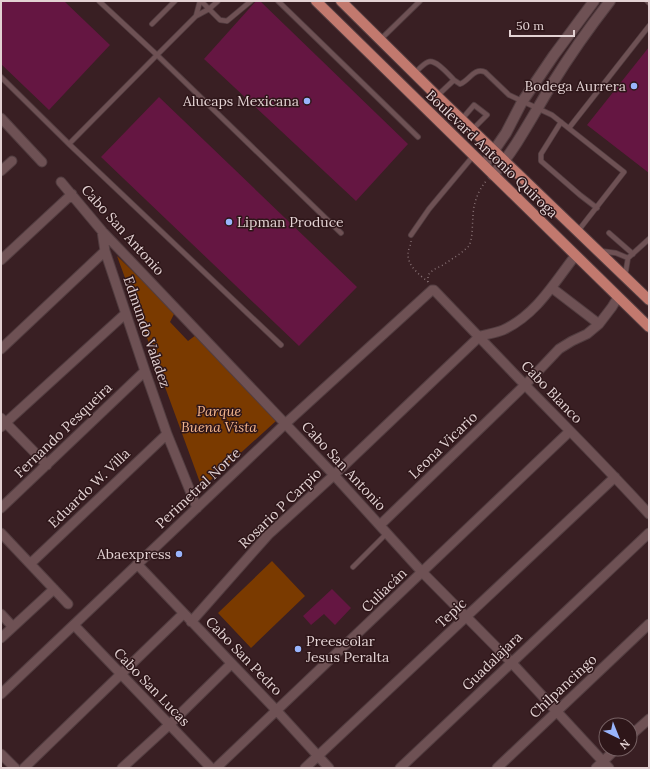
<svg xmlns="http://www.w3.org/2000/svg" width="650" height="769" font-family="Lora,serif">
<style>
.green{fill:#7a3a00}
.building{fill:#651642}
.lines{fill:none;stroke-linecap:round;stroke-linejoin:round}
.service-casing{stroke:#523d40;stroke-width:6}
.minor-casing{stroke:#523d40;stroke-width:11}
.tertiary-casing{stroke:#523d40;stroke-width:12}
.primary-casing{stroke:#523d40;stroke-width:12}
.path{stroke:#877174;stroke-width:1.5;stroke-dasharray:1 3;stroke-linecap:butt}
.service{stroke:#6e5154;stroke-width:4.5}
.minor{stroke:#6e5154;stroke-width:9}
.tertiary{stroke:#6e5154;stroke-width:10}
.primary{stroke:#c2796e;stroke-width:10}
.poi-dot{fill:#99b5fd;stroke:#2e1619;stroke-width:1.5}
.labels{text-anchor:middle;stroke-width:3;stroke-linejoin:round;paint-order:stroke}
.poi-label{font-size:14px;fill:#e3d2d3;stroke:#2e1619;text-anchor:end}
.street-label{font-size:14px;fill:#e3d2d3;stroke:#2e1619}
.park-label{font-size:14px;font-style:italic;fill:#f3b58d;stroke:#2e1619}
</style>
<rect width="100%" height="100%" fill="#391f23"/>
<path class="green" d="M 117,256 L 175,312 L 170,322 L 188,341 L 196,335 L 276,421 L 202,488 Z
M 272,561 L 305,596 L 251,648 L 218,613 Z"/>
<path class="building" d="M 1,1 L 64,1 L 110,45 L 49,110 L 1,64 Z
M 256,1 L 260,1 L 408,144 L 356,201 L 204,59 Z
M 649,47 L 649,173 L 587,125 Z
M 159,97 L 357,287 L 299,346 L 101,157 Z
M 332,589 L 351,608 L 335,625 L 324,614 L 311,625 L 303,616 Z"/>
<g class="lines">
<defs>
<path id="service" d="M 99,1 L 157,55 L 196,16 L 209,9 L 218,1
M 201,1 L 220,20 L 227,21 L 251,1
M 278,1 L 418,137
M 647,1 L 649,3
M 196,16 L 200,1
M 152,24 L 175,1
M 381,39 L 420,1
M 415,73 C 419,69 423,64 428,62 C 436,59 448,74 454,80
M 1,77 L 69,144
M 437,96 L 454,80 L 460,84 C 469,81 474,67 485,72 L 509,95 L 552,115 L 624,172 L 578,231
M 462,119 L 474,105 L 487,115 L 473,129
M 561,122 L 541,154 L 541,161 L 580,195 L 597,208
M 569,128 L 649,26
M 609,233 L 633,254
M 411,235 L 429,209 L 474,155
M 601,251 L 616,253 L 628,258
M 625,276 L 628,258 L 649,239
M 281,345 L 69,144 L 157,55 L 341,233
M 353,567 L 387,533"/>
<path id="minor" d="M 1,118 L 42,162
M 1,171 L 12,161
M 61,182 L 102,231 L 334,475 L 422,572 L 511,662 L 609,768
M 102,231 L 105,251 L 145,371 L 167,434 L 197,508
M 1,260 L 72,194
M 552,288 L 599,324
M 1,349 L 105,251
M 1,418 L 47,465
M 1,427 L 125,314
M 1,508 L 145,371
M 380,525 L 525,385 L 559,349 L 572,341 L 587,334 L 599,324 L 612,307 L 618,297
M 1,533 L 68,604
M 31,563 L 167,434
M 137,564 L 277,711 L 329,768
M 1,614 L 13,627
M 191,622 L 268,535 L 334,475 L 480,336 C 487,334 496,333 503,330 C 536,315 554,283 575,256
M 74,625 L 211,768
M 1,638 L 54,589
M 1,694 L 285,424 L 432,290 L 434,290 C 465,322 496,355 527,387 C 568,429 609,470 649,514
M 630,736 L 649,719
M 1,754 L 15,768
M 24,768 L 183,614
M 122,768 L 169,725 L 231,664
M 216,768 L 570,431
M 305,768 L 615,477
M 400,768 L 649,533
M 497,768 L 649,624
M 596,768 L 616,749"/>
<path id="tertiary" d="M 484,165 L 506,133 L 522,102 L 554,55 L 594,1
M 493,175 C 517,147 533,115 552,84 C 570,55 589,28 610,1"/>
<path id="primary" d="M 316,1 L 649,327
M 341,1 L 437,96 L 649,300"/>
</defs>
<use href="#service" class="service-casing"/>
<use href="#minor" class="minor-casing"/>
<use href="#tertiary" class="tertiary-casing"/>
<use href="#primary" class="primary-casing"/>
<path class="path" d="M 411,241 C 411,245 408,250 408,253 C 407,266 420,275 428,282
M 428,282 L 428,275 L 433,270 L 443,265 L 461,253 L 469,246 C 473,237 472,226 473,217 C 473,204 478,191 486,181"/>
<use href="#service" class="service"/>
<use href="#minor" class="minor"/>
<use href="#tertiary" class="tertiary"/>
<use href="#primary" class="primary"/>
</g>
<g class="poi-dot">
<circle cx="634" cy="86" r="4"/>
<circle cx="307" cy="101" r="4"/>
<circle cx="229" cy="222" r="4"/>
<circle cx="179" cy="554" r="4"/>
<circle cx="298" cy="649" r="4"/>
</g>
<g class="labels">
<g class="poi-label">
<text x="626" y="91">Bodega Aurrera</text>
<text x="299" y="106">Alucaps Mexicana</text>
<text x="237" y="227" text-anchor="start">Lipman Produce</text>
<text x="171" y="559">Abaexpress</text>
<text x="306" y="646" text-anchor="start">Preescolar<tspan x="306" dy="16">Jesus Peralta</tspan></text>
</g>
<g class="street-label">
<text transform="translate(492 154) rotate(44)" y="5">Boulevard Antonio Quiroga</text>
<text transform="translate(123 230) rotate(48)" y="5">Cabo San Antonio</text>
<text transform="translate(147 332) rotate(71)" y="5">Edmundo Valadez</text>
<text transform="translate(552 392) rotate(46)" y="5">Cabo Blanco</text>
<text transform="translate(63 430) rotate(-44)" y="5">Fernando Pesqueira</text>
<text transform="translate(443 445) rotate(-44)" y="5">Leona Vicario</text>
<text transform="translate(344 466) rotate(47)" y="5">Cabo San Antonio</text>
<text transform="translate(89 488) rotate(-44)" y="5">Eduardo W. Villa</text>
<text transform="translate(198 488) rotate(-43)" y="5">Perimetral Norte</text>
<text transform="translate(280 508) rotate(-44)" y="5">Rosario P Carpio</text>
<text transform="translate(384 590) rotate(-44)" y="5">Culiacán</text>
<text transform="translate(451 613) rotate(-43)" y="5">Tepic</text>
<text transform="translate(244 656) rotate(46)" y="5">Cabo San Pedro</text>
<text transform="translate(492 661) rotate(-44)" y="5">Guadalajara</text>
<text transform="translate(563 686) rotate(-43)" y="5">Chilpancingo</text>
<text transform="translate(152 687) rotate(46)" y="5">Cabo San Lucas</text>
</g>
<g class="park-label">
<text x="219" y="416">Parque<tspan x="219" dy="16">Buena Vista</tspan></text>
</g>
</g>
<rect width="650" height="769" fill="none" stroke="#e3d2d3" stroke-width="4"/>
<g transform="translate(618 737) rotate(137)"><circle r="19" fill="#2e1619" stroke="#766163"/>
<path d="M0-3L7 15L0 10L-7 15Z" fill="#99b5fd"/>
<text y="-6" font-size="11" font-weight="bold" text-anchor="middle" fill="#e3d2d3">N</text>
</g>
<path d="M510 30v6h64v-6" fill="none" stroke="#e3d2d3" stroke-width="2"/>
<text x="516" y="30" font-size="12" fill="#e3d2d3" stroke="#2e1619" stroke-width="3" paint-order="stroke">50 m</text>
</svg>
